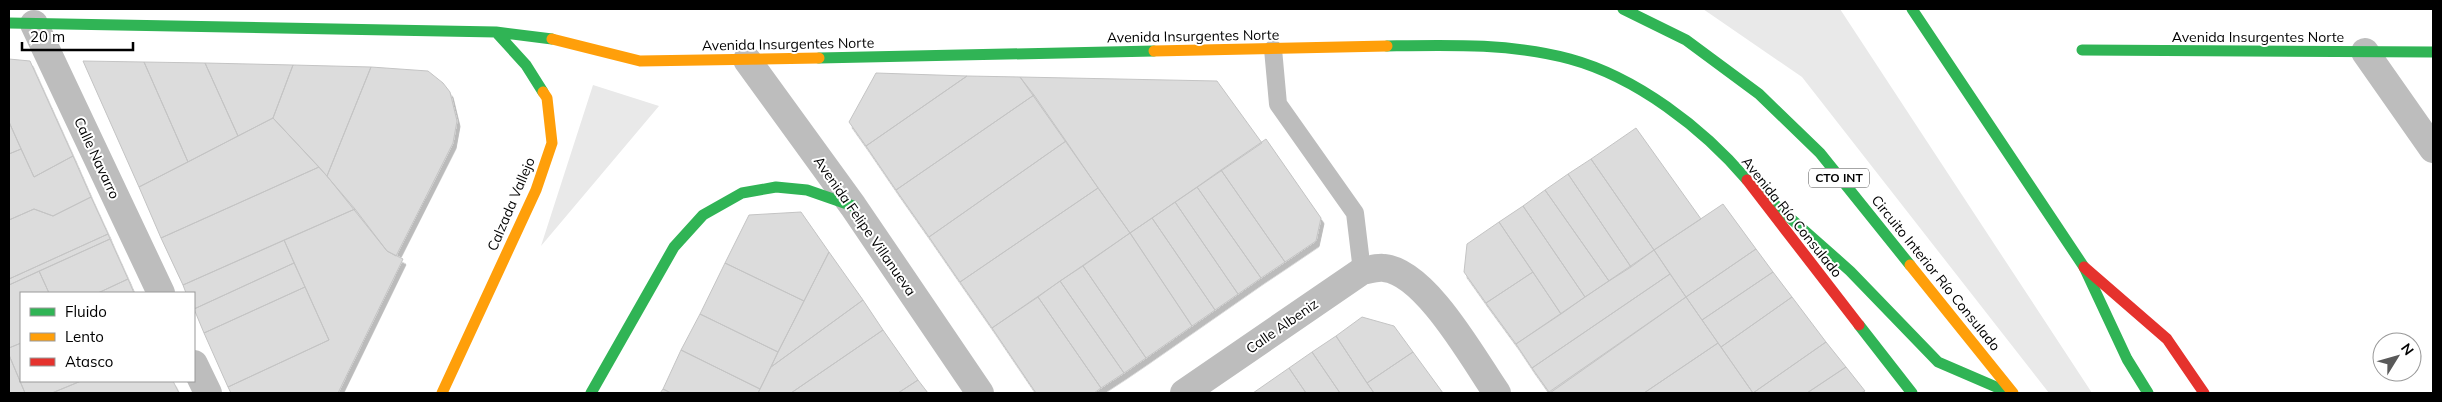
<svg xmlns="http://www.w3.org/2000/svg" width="2442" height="402" font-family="Mulish,sans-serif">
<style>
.green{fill:#e9e9e9}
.building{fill:#dcdcdc;stroke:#c4c4c4;filter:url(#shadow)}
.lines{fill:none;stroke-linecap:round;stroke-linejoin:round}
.lane{stroke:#bdbdbd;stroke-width:18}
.street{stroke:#bdbdbd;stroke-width:28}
.fast{stroke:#30b455;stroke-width:11}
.slow{stroke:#ff9f0a;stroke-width:11}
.jam{stroke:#e5322d;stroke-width:11}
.labels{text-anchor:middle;stroke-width:4;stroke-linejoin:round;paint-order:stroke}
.shield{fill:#fff;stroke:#4c4c4c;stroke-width:1}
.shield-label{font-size:12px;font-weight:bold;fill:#000}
.street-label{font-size:14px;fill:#000;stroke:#fff}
</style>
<defs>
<filter id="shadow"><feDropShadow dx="3" dy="5.5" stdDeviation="0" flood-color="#0004"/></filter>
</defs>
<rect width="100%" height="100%" fill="#fff"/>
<path class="green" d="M 1703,9 L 1840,9 L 2092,393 L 2049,393 L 1802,77 Z
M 593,85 L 659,106 L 541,246 Z"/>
<path class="building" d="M 9,59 L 30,61 L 73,156 L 34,177 L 9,122 Z
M 83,61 L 144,62 L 188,162 L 139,187 Z
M 144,62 L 205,63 L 238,136 L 188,162 Z
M 205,63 L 293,65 L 273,118 L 238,136 Z
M 293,65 L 371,67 L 327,176 L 273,118 Z
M 371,67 L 428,71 L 443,83 L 450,92 L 457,121 L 453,143 L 396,256 L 387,251 L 327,176 Z
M 876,73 L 967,76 L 866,146 L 849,122 Z
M 967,76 L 1020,77 L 1034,95 L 896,190 L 866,146 Z
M 1020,77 L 1217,81 L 1262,143 L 1130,233 Z
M 1034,95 L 1066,141 L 929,237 L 896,190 Z
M 273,118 L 319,167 L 161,238 L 139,187 Z
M 9,122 L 21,149 L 9,154 Z
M 1636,128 L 1701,219 L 1654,250 L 1591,159 Z
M 1266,139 L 1321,218 L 1316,241 L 1285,262 L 1221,170 Z
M 1066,141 L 1098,188 L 960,282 L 929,237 Z
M 21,149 L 34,177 L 73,156 L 91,197 L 53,216 L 34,209 L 9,220 L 9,154 Z
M 1591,159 L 1654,250 L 1631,267 L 1568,174 Z
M 319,167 L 355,209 L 183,285 L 161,238 Z
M 1221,170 L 1285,262 L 1261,278 L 1197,187 Z
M 1568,174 L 1631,267 L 1609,281 L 1545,190 Z
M 1197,187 L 1261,278 L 1238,294 L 1175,202 Z
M 1098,188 L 1130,233 L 992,328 L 960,282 Z
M 1545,190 L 1609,281 L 1585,297 L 1523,206 Z
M 91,197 L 108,234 L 9,279 L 9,220 L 34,209 L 53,216 Z
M 1175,202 L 1238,294 L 1215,310 L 1152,218 Z
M 1723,204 L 1756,249 L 1686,297 L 1654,250 Z
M 1523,206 L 1585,297 L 1561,314 L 1499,222 Z
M 355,209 L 387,251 L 403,259 L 338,393 L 231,393 L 228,387 L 329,340 L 284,240 Z
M 801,212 L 829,252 L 804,301 L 725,263 L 749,215 Z
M 1152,218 L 1215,310 L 1192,326 L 1130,233 Z
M 1499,222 L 1533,272 L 1486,303 L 1464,272 L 1467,244 Z
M 1130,233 L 1192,326 L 1146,358 L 1083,266 Z
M 108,234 L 110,239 L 9,285 L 9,279 Z
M 110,239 L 128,279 L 98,293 L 49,293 L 39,271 Z
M 284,240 L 294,263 L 194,309 L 194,293 L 186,293 L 183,285 Z
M 1756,249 L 1773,272 L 1702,320 L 1686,297 Z
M 1654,250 L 1670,274 L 1532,368 L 1516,344 Z
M 829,252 L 863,300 L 771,367 L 778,352 Z
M 294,263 L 305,287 L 204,333 L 194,309 Z
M 725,263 L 804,301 L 778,352 L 700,314 Z
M 1083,266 L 1146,358 L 1124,373 L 1060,281 Z
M 39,271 L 49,293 L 21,293 L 21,343 L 9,348 L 9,285 Z
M 1533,272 L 1561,314 L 1516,344 L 1486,303 Z
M 1773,272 L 1792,297 L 1721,347 L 1702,320 Z
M 1670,274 L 1686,297 L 1549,392 L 1532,368 Z
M 128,279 L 134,293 L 98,293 Z
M 1060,281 L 1124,373 L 1101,388 L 1038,297 Z
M 305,287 L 329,340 L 228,387 L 204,333 Z
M 1038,297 L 1101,388 L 1094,393 L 1036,393 L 992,328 Z
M 1686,297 L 1718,343 L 1644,393 L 1550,393 Z
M 1792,297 L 1826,342 L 1753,393 L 1721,347 Z
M 863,300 L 883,330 L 791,393 L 758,393 L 771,367 Z
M 700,314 L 778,352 L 760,389 L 681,350 Z
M 1362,317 L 1394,326 L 1413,352 L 1367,383 L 1336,336 Z
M 883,330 L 918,380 L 898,393 L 791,393 Z
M 1336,336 L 1367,383 L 1374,393 L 1340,393 L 1312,352 Z
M 1826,342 L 1846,367 L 1807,393 L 1753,393 Z
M 21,343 L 21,381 L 81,381 L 52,393 L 25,393 L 9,355 L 9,348 Z
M 1718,343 L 1753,393 L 1644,393 Z
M 681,350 L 760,389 L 758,393 L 671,393 L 663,389 Z
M 1312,352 L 1340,393 L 1306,393 L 1289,368 Z
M 1413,352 L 1443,393 L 1374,393 L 1367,383 Z
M 9,355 L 25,393 L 9,393 Z
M 1846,367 L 1865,391 L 1861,393 L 1807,393 Z
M 1289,368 L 1306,393 L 1253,393 Z
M 918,380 L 928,393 L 898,393 Z
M 81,381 L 173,381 L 179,393 L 52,393 Z
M 663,389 L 671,393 L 660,393 Z"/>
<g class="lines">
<path class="lane" d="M 1273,49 L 1278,104 L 1355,213 L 1362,271"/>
<path class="street" d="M 34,24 L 161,293
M 2365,52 L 2433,149
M 747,60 L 853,206 L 980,393
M 194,364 L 208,393
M 1184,393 L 1362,271 C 1368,270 1377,267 1384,268 C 1426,272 1474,360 1497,393"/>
<path class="fast" d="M 1623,9 L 1686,40 L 1759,94 L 1820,153 L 1910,265
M 1912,9 L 2084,267 L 2127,359 L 2148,393
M 9,23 L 496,32 L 552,39
M 496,32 L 526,65 L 543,92
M 1387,46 C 1448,45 1510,43 1570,59 C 1636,77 1703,128 1747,180
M 2082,50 L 2433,52
M 819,58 L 1154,51
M 1745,178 L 1850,271 L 1938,362 L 2010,393
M 1859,325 L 1912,393
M 591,393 L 674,247 L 703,215 L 742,193 L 776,187 L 807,190 L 853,206"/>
<path class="slow" d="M 552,39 L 640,61 L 819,58
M 1154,51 L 1387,46
M 1910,265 L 2013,393
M 442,393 L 536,190 L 552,143 L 547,98 L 543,92"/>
<path class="jam" d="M 1747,180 L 1859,325
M 2084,267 L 2167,339 L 2204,393"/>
</g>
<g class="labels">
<rect class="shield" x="1809" y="168.5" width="60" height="19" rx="4"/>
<g class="shield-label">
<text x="1839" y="182">CTO INT</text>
</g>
<g class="street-label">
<text transform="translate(1193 36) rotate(-1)" y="5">Avenida Insurgentes Norte</text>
<text x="2258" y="42">Avenida Insurgentes Norte</text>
<text transform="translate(788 44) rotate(-1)" y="5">Avenida Insurgentes Norte</text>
<text transform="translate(97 158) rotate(65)" y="5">Calle Navarro</text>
<text transform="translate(511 204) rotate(-67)" y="5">Calzada Vallejo</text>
<text transform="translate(1792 217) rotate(51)" y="5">Avenida Río Consulado</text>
<text transform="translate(865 226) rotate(55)" y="5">Avenida Felipe Villanueva</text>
<text transform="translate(1936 273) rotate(51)" y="5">Circuito Interior Río Consulado</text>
<text transform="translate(1282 326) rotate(-35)" y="5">Calle Albeniz</text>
</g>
</g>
<rect width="2442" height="402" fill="none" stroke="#000000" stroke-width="20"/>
<rect x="20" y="292" width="175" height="90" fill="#ffffff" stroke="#999999"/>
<rect x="30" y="308" width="25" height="8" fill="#30b455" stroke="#999999"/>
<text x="65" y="317" font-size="15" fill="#000000">Fluido</text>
<rect x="30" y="333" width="25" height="8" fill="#ff9f0a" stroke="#999999"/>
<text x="65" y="342" font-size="15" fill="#000000">Lento</text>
<rect x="30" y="358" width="25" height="8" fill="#e5322d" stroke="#999999"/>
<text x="65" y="367" font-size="15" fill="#000000">Atasco</text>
<g transform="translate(2397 357) rotate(53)"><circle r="24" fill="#ffffff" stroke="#999999"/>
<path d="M0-4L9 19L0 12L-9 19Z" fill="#595959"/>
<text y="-8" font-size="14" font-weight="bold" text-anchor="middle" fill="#000000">N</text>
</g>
<path d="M22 42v8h111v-8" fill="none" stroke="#000000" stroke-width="2.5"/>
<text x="30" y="42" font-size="15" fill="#000000" stroke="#ffffff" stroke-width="4" paint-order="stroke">20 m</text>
</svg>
